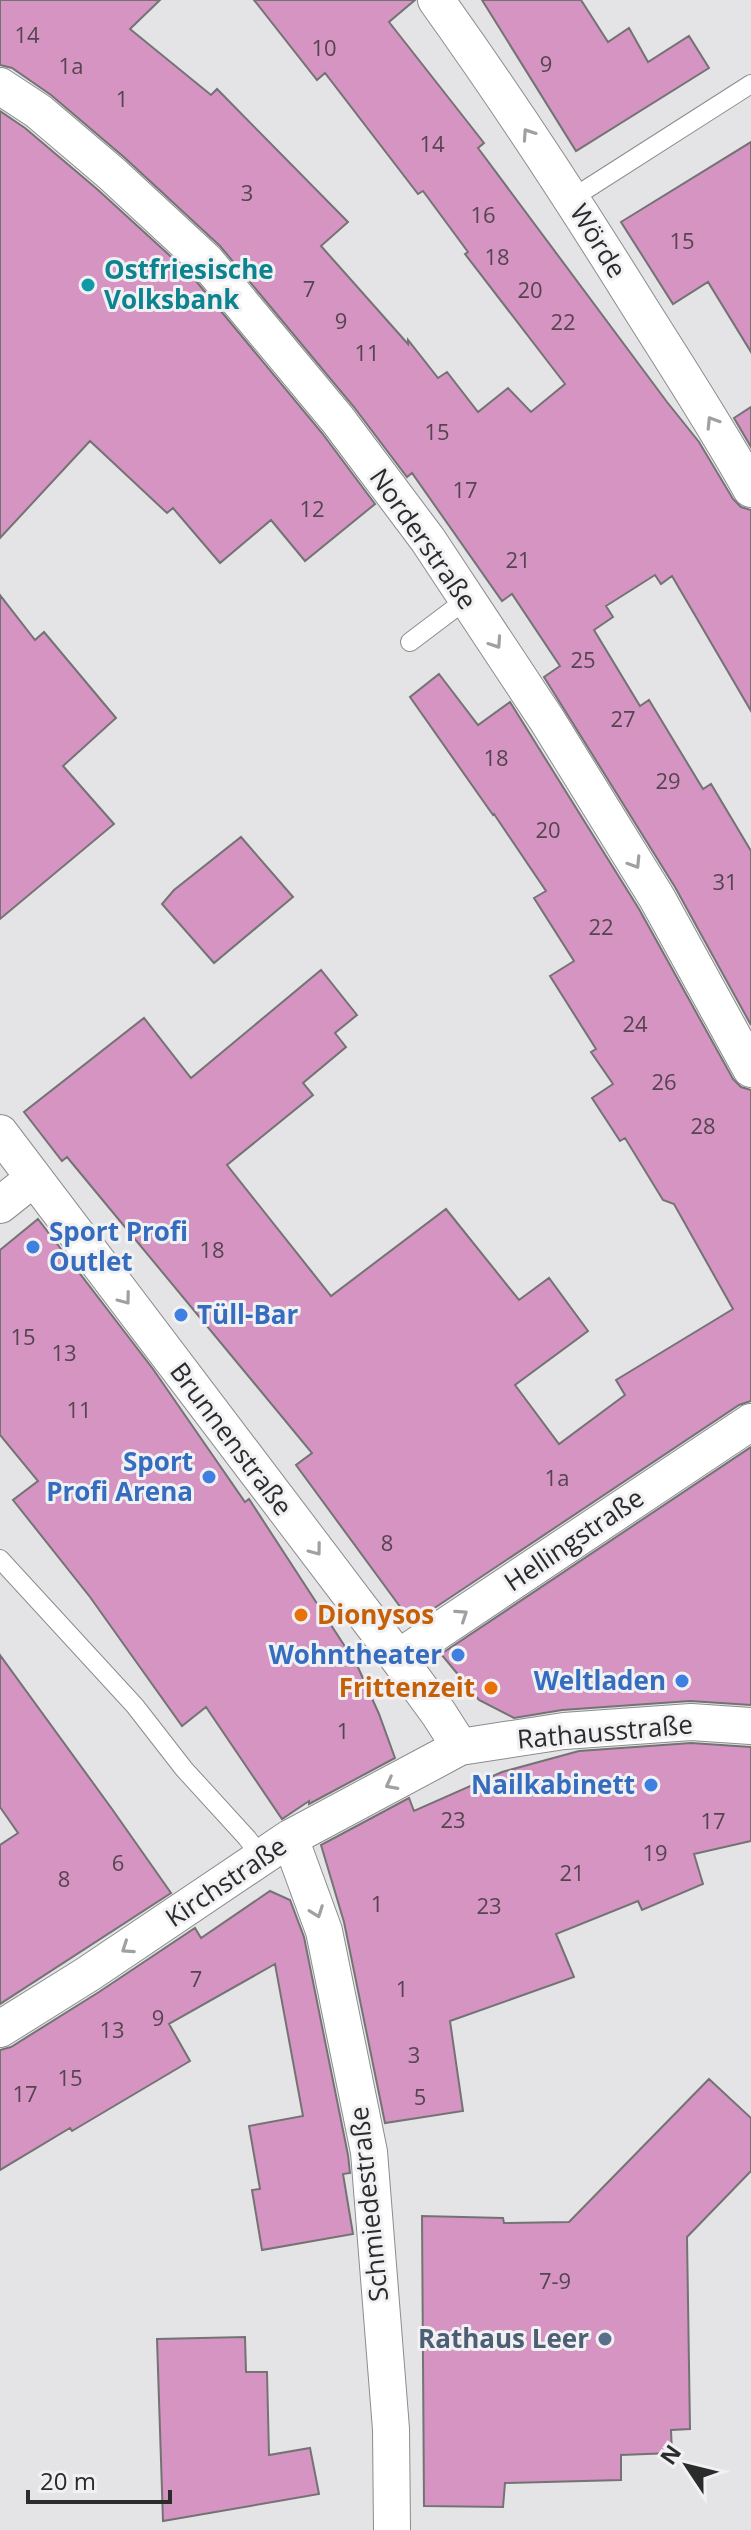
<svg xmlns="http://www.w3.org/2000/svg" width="751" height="2530" font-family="'Open Sans',sans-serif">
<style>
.building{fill:#d594c2;stroke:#747374;stroke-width:2}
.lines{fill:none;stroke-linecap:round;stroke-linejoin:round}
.lane-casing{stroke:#8b8c8d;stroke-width:20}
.street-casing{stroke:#8b8c8d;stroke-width:38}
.lane{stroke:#fff;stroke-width:18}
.street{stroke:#fff;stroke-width:36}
.oneway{stroke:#9fa0a0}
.culture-dot{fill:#0f9aa8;stroke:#f1f1f3;stroke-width:3}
.shop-dot{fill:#3f7fe0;stroke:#f1f1f3;stroke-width:3}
.food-dot{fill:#e8710a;stroke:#f1f1f3;stroke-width:3}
.service-dot{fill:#5c6f8a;stroke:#f1f1f3;stroke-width:3}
.labels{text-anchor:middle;stroke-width:6;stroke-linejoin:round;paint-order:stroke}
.number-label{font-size:22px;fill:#554551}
.street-label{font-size:26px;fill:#2a2b2b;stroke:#f1f1f3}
.culture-label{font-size:26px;font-weight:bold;fill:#0d838f;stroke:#f1f1f3;text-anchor:start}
.shop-label{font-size:26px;font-weight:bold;fill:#366cbe;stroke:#f1f1f3;text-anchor:end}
.food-label{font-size:26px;font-weight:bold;fill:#c56008;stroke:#f1f1f3;text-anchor:start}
.service-label{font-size:26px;font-weight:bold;fill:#4e5e75;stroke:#f1f1f3;text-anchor:end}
</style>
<rect width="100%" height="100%" fill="#e4e4e6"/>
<path class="building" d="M 0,0 L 160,0 L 130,29 L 211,95 L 217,89 L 348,222 L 321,246 L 408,344 L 408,340 L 438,378 L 447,372 L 478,412 L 508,388 L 531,412 L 565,384 L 465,254 L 468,252 L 423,191 L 418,194 L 325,73 L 317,80 L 254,0 L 415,0 L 389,22 L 484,143 L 478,148 L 667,402 L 699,442 L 733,499 L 741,507 L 751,510 L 751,711 L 672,576 L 661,584 L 655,575 L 606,606 L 613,617 L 594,630 L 640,706 L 649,700 L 703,789 L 711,784 L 751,851 L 751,1025 L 675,887 L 544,677 L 560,666 L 512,594 L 502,601 L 412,473 L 407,477 L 354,407 L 220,246 L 125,158 L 51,95 L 12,68 L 0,65 Z
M 482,0 L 581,0 L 608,42 L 629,28 L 648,62 L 689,36 L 709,68 L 576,151 Z
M 0,111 L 25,128 L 97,189 L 191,275 L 322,433 L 375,504 L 305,561 L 271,520 L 220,563 L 173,508 L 167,513 L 90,441 L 0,538 Z
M 751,142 L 751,352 L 708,282 L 673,304 L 621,222 Z
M 751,407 L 751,447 L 734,418 Z
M 0,595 L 35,640 L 44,632 L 116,718 L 63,766 L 114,824 L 0,919 Z
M 439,674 L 478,725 L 510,702 L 639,909 L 733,1079 L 741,1087 L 751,1090 L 751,1401 L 739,1405 L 412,1623 L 296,1465 L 312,1453 L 67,1157 L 62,1161 L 24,1112 L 144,1018 L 191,1078 L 321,970 L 357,1015 L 335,1033 L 346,1047 L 303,1083 L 313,1095 L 227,1165 L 331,1296 L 446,1209 L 519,1300 L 549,1278 L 588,1331 L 515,1385 L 559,1444 L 625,1395 L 616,1380 L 733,1309 L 674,1204 L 663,1200 L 625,1138 L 620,1141 L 592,1098 L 613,1084 L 591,1052 L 596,1049 L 550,976 L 574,961 L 534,898 L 546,891 L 494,814 L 493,815 L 410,697 Z
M 241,837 L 293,897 L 214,963 L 162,904 L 174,890 Z
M 38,1219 L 153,1369 L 245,1502 L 249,1499 L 357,1665 L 379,1714 L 395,1758 L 309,1804 L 309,1801 L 282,1819 L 206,1707 L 182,1726 L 90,1597 L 13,1500 L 38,1481 L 0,1435 L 0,1250 Z
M 751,1447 L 751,1705 L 690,1701 L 562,1710 L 514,1718 L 479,1700 L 441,1654 Z
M 0,1655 L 112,1809 L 171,1893 L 0,2004 L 0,1845 L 18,1833 L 0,1807 Z
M 691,1743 L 751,1747 L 751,1841 L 694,1854 L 703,1884 L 642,1910 L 638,1901 L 556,1934 L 574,1977 L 450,2021 L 463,2111 L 385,2123 L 344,1922 L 321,1845 L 409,1798 L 414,1811 L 502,1772 L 579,1751 Z
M 270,1891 L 290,1900 L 304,1937 L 348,2155 L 350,2173 L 343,2174 L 353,2234 L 262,2250 L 252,2190 L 260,2189 L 249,2126 L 303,2116 L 275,1964 L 169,2024 L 190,2061 L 72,2131 L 70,2128 L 0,2170 L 0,2050 L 11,2047 L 99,1992 L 195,1928 L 201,1938 Z
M 709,2079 L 751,2118 L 751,2171 L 687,2237 L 690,2429 L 671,2430 L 672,2453 L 621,2455 L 621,2480 L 505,2483 L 503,2507 L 424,2506 L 422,2216 L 503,2218 L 504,2223 L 569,2222 Z
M 245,2337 L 246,2372 L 267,2372 L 269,2455 L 310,2448 L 319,2494 L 163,2521 L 157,2339 Z"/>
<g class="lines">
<defs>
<path id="lane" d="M 571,199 L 751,84
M 410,642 L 467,599
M 0,1559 L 135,1706 L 184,1769 L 247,1838 L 262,1858"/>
<path id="street" d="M 436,0 C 507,99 573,200 637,303 C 676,365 716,426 751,489
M 0,86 L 38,111 L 111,173 L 206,261 L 338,420 L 428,540 L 547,720 L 657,898 L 751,1069
M 0,1133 L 398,1658 L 439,1714 L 460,1747
M 0,1205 L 34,1178
M 398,1658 L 751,1422
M 290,1838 L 324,1931 L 369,2152 L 391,2429 L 392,2530
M 0,2029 L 88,1974 L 290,1838 L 460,1747 L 564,1731 L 691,1722 L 751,1726"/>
</defs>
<use href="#lane" class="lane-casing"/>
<use href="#street" class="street-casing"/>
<use href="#lane" class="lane"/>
<use href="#street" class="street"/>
</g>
<defs><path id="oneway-chevron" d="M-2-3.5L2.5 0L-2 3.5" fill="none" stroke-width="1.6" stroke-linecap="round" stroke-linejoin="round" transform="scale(2)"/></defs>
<g class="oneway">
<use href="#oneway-chevron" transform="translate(528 134) rotate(-124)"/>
<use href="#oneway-chevron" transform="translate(712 422) rotate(-122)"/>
<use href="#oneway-chevron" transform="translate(496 643) rotate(56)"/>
<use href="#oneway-chevron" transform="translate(635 863) rotate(58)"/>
<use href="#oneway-chevron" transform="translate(125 1299) rotate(53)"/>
<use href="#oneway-chevron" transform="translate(316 1550) rotate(53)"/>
<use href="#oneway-chevron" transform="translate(462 1615) rotate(-34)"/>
<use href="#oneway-chevron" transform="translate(391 1784) rotate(152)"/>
<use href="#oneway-chevron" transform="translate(317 1912) rotate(70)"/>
<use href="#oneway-chevron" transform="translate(127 1948) rotate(146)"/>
</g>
<circle class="culture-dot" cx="88" cy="285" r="8"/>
<g class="shop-dot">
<circle cx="33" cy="1247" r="8"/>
<circle cx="181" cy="1315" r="8"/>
<circle cx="209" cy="1477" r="8"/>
<circle cx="458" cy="1655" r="8"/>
<circle cx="682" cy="1681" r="8"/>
<circle cx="651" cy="1785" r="8"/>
</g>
<g class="food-dot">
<circle cx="301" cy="1615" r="8"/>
<circle cx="491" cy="1688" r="8"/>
</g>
<circle class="service-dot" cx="605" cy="2339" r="8"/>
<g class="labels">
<g class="number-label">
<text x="27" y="43">14</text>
<text x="324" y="56">10</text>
<text x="546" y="72">9</text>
<text x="71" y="74">1a</text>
<text x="122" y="107">1</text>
<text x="432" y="152">14</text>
<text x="247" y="201">3</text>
<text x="483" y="223">16</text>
<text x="682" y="249">15</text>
<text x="497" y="265">18</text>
<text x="309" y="297">7</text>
<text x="530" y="298">20</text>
<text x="341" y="329">9</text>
<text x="563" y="330">22</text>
<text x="367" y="361">11</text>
<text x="437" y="440">15</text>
<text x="465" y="498">17</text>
<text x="312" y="517">12</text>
<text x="518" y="568">21</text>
<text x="583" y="668">25</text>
<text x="623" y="727">27</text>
<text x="496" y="766">18</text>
<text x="668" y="789">29</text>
<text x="548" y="838">20</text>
<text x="725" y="890">31</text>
<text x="601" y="935">22</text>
<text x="635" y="1032">24</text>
<text x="664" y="1090">26</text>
<text x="703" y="1134">28</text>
<text x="212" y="1258">18</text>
<text x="23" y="1345">15</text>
<text x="64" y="1361">13</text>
<text x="79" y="1418">11</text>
<text x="557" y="1486">1a</text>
<text x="387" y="1551">8</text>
<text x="343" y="1739">1</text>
<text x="453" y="1828">23</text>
<text x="713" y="1829">17</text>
<text x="655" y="1861">19</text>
<text x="118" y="1871">6</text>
<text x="572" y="1881">21</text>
<text x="64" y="1887">8</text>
<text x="377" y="1912">1</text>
<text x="489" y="1914">23</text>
<text x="196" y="1987">7</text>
<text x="402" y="1997">1</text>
<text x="158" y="2026">9</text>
<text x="112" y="2038">13</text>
<text x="414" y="2063">3</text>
<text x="70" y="2086">15</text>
<text x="25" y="2102">17</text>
<text x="420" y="2105">5</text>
<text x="555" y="2289">7-9</text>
</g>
<g class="street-label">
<text transform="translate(598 241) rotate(58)" y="9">Wörde</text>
<text transform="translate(423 539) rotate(55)" y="9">Norderstraße</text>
<text transform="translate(231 1439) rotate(53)" y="9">Brunnenstraße</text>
<text transform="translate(574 1540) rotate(-34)" y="9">Hellingstraße</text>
<text transform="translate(605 1732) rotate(-5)" y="9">Rathausstraße</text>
<text transform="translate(226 1882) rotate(-34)" y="9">Kirchstraße</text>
<text transform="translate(369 2204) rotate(-96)" y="9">Schmiedestraße</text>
</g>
<g class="culture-label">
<text x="104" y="279">Ostfriesische<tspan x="104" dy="30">Volksbank</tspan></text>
</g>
<g class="shop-label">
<text x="49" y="1241" text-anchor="start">Sport Profi<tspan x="49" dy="30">Outlet</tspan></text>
<text x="197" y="1324" text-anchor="start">Tüll-Bar</text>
<text x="193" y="1471">Sport<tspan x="193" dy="30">Profi Arena</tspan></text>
<text x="442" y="1664">Wohntheater</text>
<text x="666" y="1690">Weltladen</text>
<text x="635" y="1794">Nailkabinett</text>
</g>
<g class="food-label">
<text x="317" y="1624">Dionysos</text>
<text x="475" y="1697" text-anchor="end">Frittenzeit</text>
</g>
<g class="service-label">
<text x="589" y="2348">Rathaus Leer</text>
</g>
</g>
<g transform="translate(687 2466) rotate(305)" stroke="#f1f1f3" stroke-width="6" paint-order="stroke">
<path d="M0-6L14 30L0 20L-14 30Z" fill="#2a2b2b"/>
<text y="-12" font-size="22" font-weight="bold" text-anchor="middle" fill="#2a2b2b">N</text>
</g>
<path d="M28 2490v12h142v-12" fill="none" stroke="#2a2b2b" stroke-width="4"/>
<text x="40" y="2490" font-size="24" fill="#2a2b2b" stroke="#f1f1f3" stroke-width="6" paint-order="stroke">20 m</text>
</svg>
